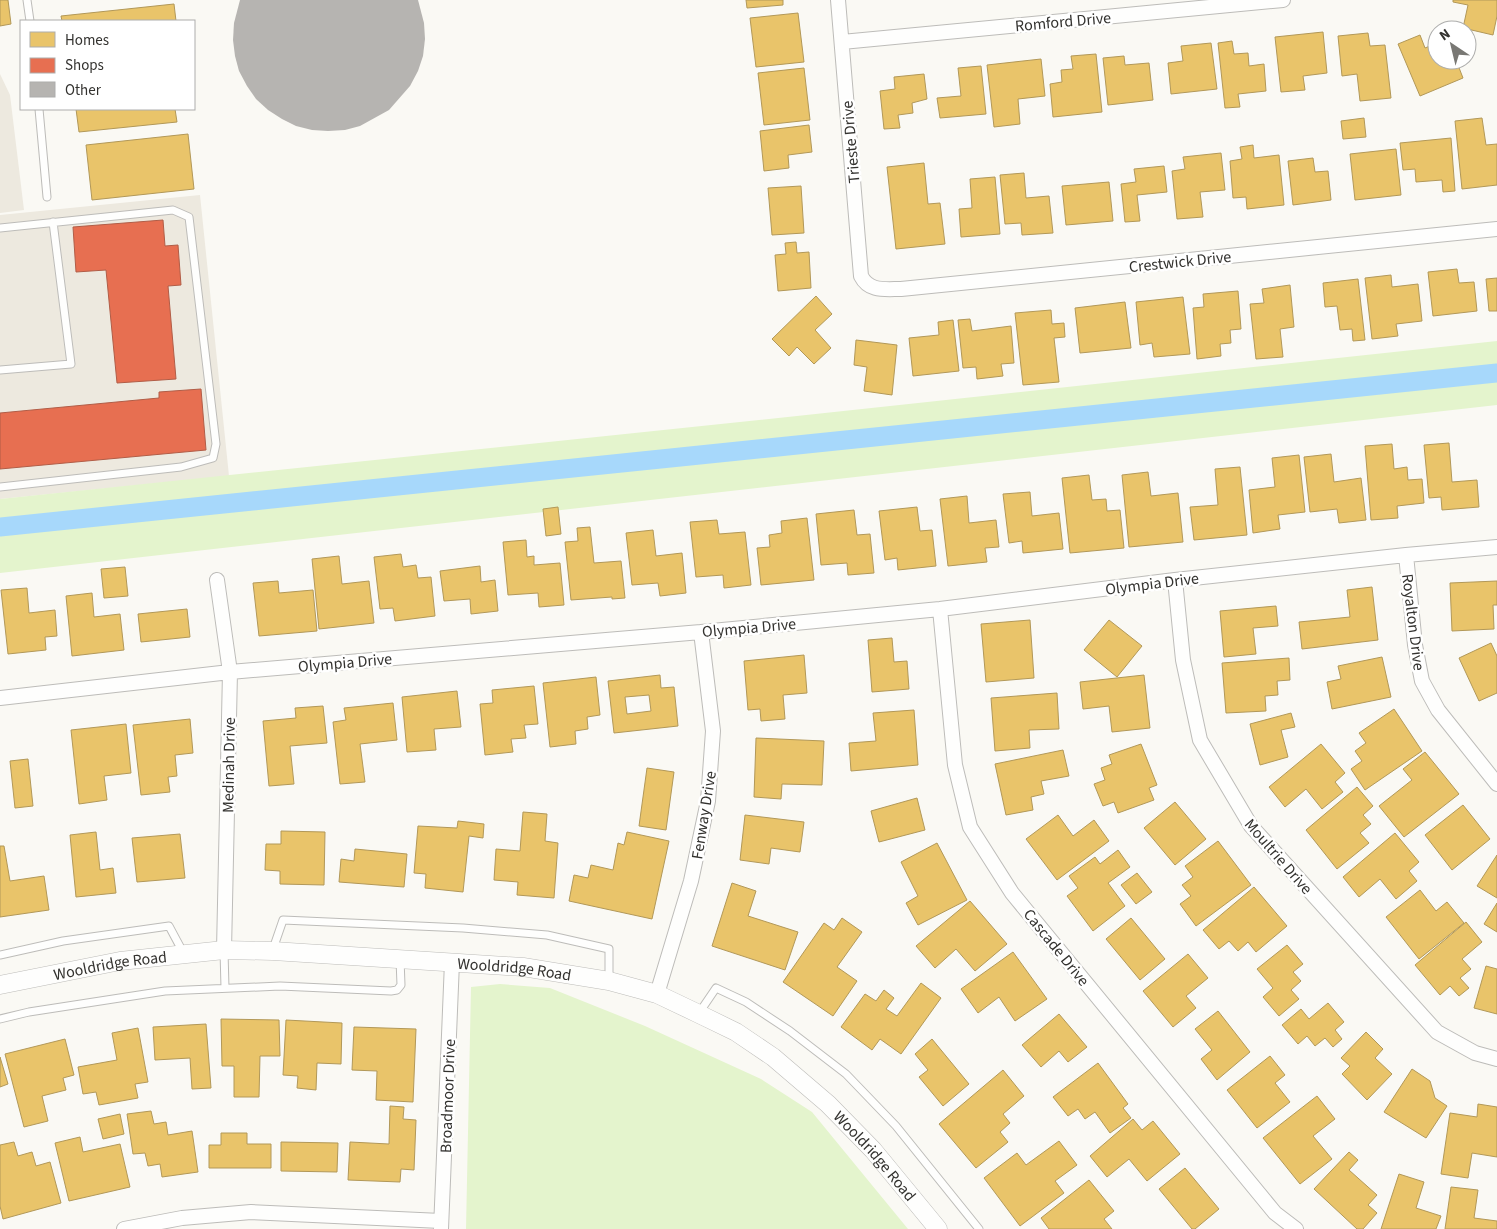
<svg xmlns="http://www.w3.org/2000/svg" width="1497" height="1229" font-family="'Source Sans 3',sans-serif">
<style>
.built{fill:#ede9df}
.green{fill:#e4f4cd}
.homes{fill:#e9c46a;stroke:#b29858;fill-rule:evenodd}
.shops{fill:#e76f51;stroke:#b15d47}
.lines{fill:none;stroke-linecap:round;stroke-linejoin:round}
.canal{stroke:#a7d8fb;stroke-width:19}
.building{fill:#b6b4b1}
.service-casing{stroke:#bdbcb9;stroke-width:9}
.minor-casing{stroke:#bdbcb9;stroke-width:16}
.tertiary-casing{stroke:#bdbcb9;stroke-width:19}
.service{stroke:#fefefd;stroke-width:7}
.minor{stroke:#fefefd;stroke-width:14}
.tertiary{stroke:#fefefd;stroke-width:18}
.labels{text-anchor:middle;stroke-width:5;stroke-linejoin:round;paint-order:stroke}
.street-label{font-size:16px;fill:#33322f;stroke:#fff}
</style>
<rect width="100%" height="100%" fill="#faf9f4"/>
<path class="built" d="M 0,74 L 10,95 L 24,210 L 0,213 Z
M 200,195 L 229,476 L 0,499 L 0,215 Z"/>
<path class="green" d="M 1497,341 L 1497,405 L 0,573 L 0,499 L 759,420 Z
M 500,984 L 550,988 L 645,1026 L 761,1079 L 812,1112 L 908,1229 L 466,1229 L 471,987 Z"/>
<path class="homes" d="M 0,0 L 8,0 L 11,24 L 0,26 Z
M 746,0 L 783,0 L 783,5 L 747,8 Z
M 1453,0 L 1497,0 L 1497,16 L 1493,35 L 1463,28 L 1468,5 L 1453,2 Z
M 174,4 L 176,21 L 62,21 L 61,16 Z
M 798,13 L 804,62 L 756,67 L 750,18 Z
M 1323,32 L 1327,73 L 1303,76 L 1305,90 L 1281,92 L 1275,37 Z
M 1368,33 L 1370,46 L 1385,45 L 1391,98 L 1360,101 L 1357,74 L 1342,76 L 1338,36 Z
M 1420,35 L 1425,48 L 1437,43 L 1437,60 L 1456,60 L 1463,78 L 1420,96 L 1398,44 Z
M 1232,41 L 1234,54 L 1248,53 L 1249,66 L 1264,64 L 1266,91 L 1238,94 L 1240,107 L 1225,108 L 1218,43 Z
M 1211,43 L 1217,89 L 1171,94 L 1168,63 L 1183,61 L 1181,46 Z
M 1096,54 L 1102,112 L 1053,117 L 1050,84 L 1062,82 L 1061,70 L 1073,69 L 1071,56 Z
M 1124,56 L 1125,65 L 1149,63 L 1153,100 L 1108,105 L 1103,58 Z
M 1041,59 L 1045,96 L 1018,99 L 1020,124 L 994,127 L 987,65 Z
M 981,66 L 986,114 L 940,118 L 937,98 L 961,96 L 958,68 Z
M 804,68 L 810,120 L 764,125 L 758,73 Z
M 924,74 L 927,99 L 912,103 L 913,113 L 898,115 L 900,128 L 884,129 L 880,91 L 895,89 L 894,77 Z
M 76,109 L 175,109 L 177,122 L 79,132 Z
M 1364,118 L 1366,137 L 1343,139 L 1341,121 Z
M 1482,118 L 1486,145 L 1497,144 L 1497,185 L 1462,189 L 1455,121 Z
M 809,125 L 812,152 L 788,155 L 789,168 L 764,171 L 760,131 Z
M 188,134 L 194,189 L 92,200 L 86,145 Z
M 1451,138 L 1455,191 L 1443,192 L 1442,180 L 1416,182 L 1415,169 L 1403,170 L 1400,143 Z
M 1253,145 L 1254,158 L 1279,155 L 1284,205 L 1247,209 L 1246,197 L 1233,198 L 1230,161 L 1242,159 L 1240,147 Z
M 1396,149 L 1401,195 L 1355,200 L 1350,154 Z
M 1221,153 L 1225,190 L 1200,192 L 1203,217 L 1177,219 L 1172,171 L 1185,169 L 1183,157 Z
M 1313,158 L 1315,172 L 1328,171 L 1331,200 L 1293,205 L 1288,161 Z
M 924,163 L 928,204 L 940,203 L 945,244 L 896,249 L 887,167 Z
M 1164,166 L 1167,192 L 1137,195 L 1140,221 L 1125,222 L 1121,184 L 1136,182 L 1134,169 Z
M 1024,173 L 1026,198 L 1049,196 L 1053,233 L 1022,235 L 1021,223 L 1005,224 L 1000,175 Z
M 995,177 L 1000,234 L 961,237 L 959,209 L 972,208 L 970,179 Z
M 1109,182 L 1113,221 L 1066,225 L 1062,186 Z
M 801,186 L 804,233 L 772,235 L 768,188 Z
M 796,242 L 797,253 L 809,252 L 811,288 L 778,291 L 775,255 L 786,254 L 785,243 Z
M 1457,269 L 1459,283 L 1474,282 L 1477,311 L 1433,316 L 1428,272 Z
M 1391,275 L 1392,287 L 1418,284 L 1422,321 L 1396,324 L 1398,336 L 1372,339 L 1365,278 Z
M 1497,278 L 1497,311 L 1489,311 L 1486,279 Z
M 1358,279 L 1365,340 L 1353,341 L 1352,329 L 1340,330 L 1337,306 L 1325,307 L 1323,283 Z
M 1290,285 L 1294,327 L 1280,329 L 1283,357 L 1256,359 L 1250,304 L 1264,303 L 1262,289 Z
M 1238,291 L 1241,329 L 1230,330 L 1231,343 L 1220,344 L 1221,356 L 1197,359 L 1193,308 L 1204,307 L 1203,294 Z
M 816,296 L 832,314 L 815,330 L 831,348 L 814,364 L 797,347 L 789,356 L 772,339 Z
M 1183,297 L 1190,354 L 1154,357 L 1152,343 L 1140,345 L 1136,302 Z
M 1125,302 L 1131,348 L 1080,353 L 1075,308 Z
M 1051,310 L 1052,324 L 1064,323 L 1065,337 L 1054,338 L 1059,382 L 1023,385 L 1015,313 Z
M 970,319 L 972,331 L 1011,326 L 1014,363 L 1001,364 L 1003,376 L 977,379 L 976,367 L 963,368 L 958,320 Z
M 953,320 L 959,371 L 913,376 L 909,338 L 939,335 L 938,322 Z
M 856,340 L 897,345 L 892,395 L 864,391 L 867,367 L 854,365 Z
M 1449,443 L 1452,482 L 1477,480 L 1479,507 L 1442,510 L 1441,497 L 1429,498 L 1424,445 Z
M 1392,444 L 1394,469 L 1407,467 L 1408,480 L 1422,479 L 1424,503 L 1397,506 L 1398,518 L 1371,520 L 1365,446 Z
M 1331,454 L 1334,482 L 1361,478 L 1366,520 L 1339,523 L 1337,509 L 1310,512 L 1304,457 Z
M 1299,455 L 1305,512 L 1278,515 L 1280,529 L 1253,533 L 1249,490 L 1275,487 L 1272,458 Z
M 1240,467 L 1247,535 L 1194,540 L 1190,507 L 1218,505 L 1215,469 Z
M 1148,472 L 1151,496 L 1178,493 L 1183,542 L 1129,547 L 1122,475 Z
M 1089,475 L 1092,500 L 1106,499 L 1107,511 L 1120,510 L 1124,548 L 1070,553 L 1062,478 Z
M 1030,492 L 1032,516 L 1059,513 L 1063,549 L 1023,553 L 1022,541 L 1009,543 L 1003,494 Z
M 967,496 L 969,523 L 996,520 L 999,547 L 985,548 L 987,562 L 948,566 L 940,499 Z
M 558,507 L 561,534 L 546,536 L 543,509 Z
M 917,507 L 920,531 L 932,530 L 936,566 L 898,570 L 897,558 L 885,560 L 879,511 Z
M 854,510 L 857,535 L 870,534 L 874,573 L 848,575 L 847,563 L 821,565 L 816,514 Z
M 807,518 L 814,580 L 761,585 L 757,548 L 770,547 L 769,535 L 782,533 L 781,521 Z
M 717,520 L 719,534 L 745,532 L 751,585 L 724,588 L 723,575 L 696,577 L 690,522 Z
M 590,527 L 594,563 L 621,561 L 625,598 L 612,599 L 612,597 L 571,600 L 565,542 L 578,541 L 577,528 Z
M 653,530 L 656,556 L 682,553 L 686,593 L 660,596 L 658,583 L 632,585 L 626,533 Z
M 526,540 L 527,557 L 534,556 L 534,565 L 560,563 L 564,605 L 539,607 L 538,593 L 508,595 L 503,542 Z
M 401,554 L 403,567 L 416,565 L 418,578 L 431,577 L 435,616 L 395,621 L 393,608 L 380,609 L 374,557 Z
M 339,556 L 342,584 L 369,581 L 374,623 L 319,629 L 312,559 Z
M 480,566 L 481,582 L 495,580 L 498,611 L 471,614 L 470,599 L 444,601 L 440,571 Z
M 125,567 L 128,596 L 104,598 L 101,569 Z
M 278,581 L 279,593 L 313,590 L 317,631 L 259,636 L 253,583 Z
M 1497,581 L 1497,605 L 1493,605 L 1494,629 L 1452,631 L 1450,583 Z
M 1372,587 L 1378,640 L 1302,649 L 1299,622 L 1350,617 L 1347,590 Z
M 27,588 L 29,613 L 55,610 L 57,636 L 45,637 L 46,650 L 8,654 L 1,590 Z
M 92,593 L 94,617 L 120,614 L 124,650 L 72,656 L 66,596 Z
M 1276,606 L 1278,626 L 1253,628 L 1256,654 L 1224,657 L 1220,611 Z
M 187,609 L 190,637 L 141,642 L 138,614 Z
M 1030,620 L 1034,678 L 986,682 L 981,624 Z
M 1109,620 L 1142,646 L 1117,677 L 1084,650 Z
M 892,638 L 894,662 L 907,661 L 909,689 L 872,692 L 868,640 Z
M 1491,643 L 1497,656 L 1497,693 L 1479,701 L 1459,658 Z
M 804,655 L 807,693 L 783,695 L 785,719 L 761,721 L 760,709 L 748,710 L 744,661 Z
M 1382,657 L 1391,697 L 1332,709 L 1327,682 L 1341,679 L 1338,666 Z
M 1289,658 L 1290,680 L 1277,681 L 1278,695 L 1265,696 L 1266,711 L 1226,713 L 1222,663 Z
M 660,675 L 661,688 L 674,687 L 678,726 L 614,733 L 608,681 ZM 649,695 L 651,711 L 627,714 L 625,697 Z
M 1144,675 L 1150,728 L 1112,732 L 1109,706 L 1083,709 L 1080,682 Z
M 596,677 L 600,715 L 587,717 L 588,729 L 575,731 L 576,744 L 550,747 L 543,683 Z
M 534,686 L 538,724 L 524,725 L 526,738 L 511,739 L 513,752 L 485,755 L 480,704 L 493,703 L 492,690 Z
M 457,691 L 461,727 L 434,729 L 436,750 L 407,752 L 402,697 Z
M 1057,693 L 1059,729 L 1029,730 L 1030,748 L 995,751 L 991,698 Z
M 393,703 L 397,740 L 360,744 L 365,782 L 340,784 L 333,722 L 346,720 L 344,708 Z
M 323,706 L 327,743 L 290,746 L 294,784 L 269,786 L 263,721 L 296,718 L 295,708 Z
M 1394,709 L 1422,751 L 1365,790 L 1351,769 L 1362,761 L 1355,751 L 1366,743 L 1359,733 Z
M 914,710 L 918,765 L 851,771 L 849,743 L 876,741 L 873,713 Z
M 1291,713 L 1295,727 L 1281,730 L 1288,757 L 1260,765 L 1250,724 Z
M 190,719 L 193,753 L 175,755 L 177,776 L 168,777 L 170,792 L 141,795 L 133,725 Z
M 126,724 L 131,773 L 104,776 L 107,800 L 79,804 L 71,730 Z
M 756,738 L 824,741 L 822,785 L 782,784 L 781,799 L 754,797 Z
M 1141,744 L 1157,785 L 1149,788 L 1154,800 L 1118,813 L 1114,802 L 1103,806 L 1094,784 L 1105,780 L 1101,768 L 1112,764 L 1109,755 Z
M 1321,744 L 1345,773 L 1335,782 L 1343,792 L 1322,809 L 1306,789 L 1285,807 L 1269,787 Z
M 1063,750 L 1069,776 L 1041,781 L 1044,794 L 1031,797 L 1033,810 L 1006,815 L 995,764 Z
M 1425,752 L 1459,794 L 1404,837 L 1379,806 L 1412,780 L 1403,769 Z
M 28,759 L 33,806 L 15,808 L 10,761 Z
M 647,768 L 674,772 L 666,830 L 639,826 Z
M 1357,787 L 1373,806 L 1363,815 L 1371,824 L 1360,833 L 1369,843 L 1337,869 L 1306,830 Z
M 917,798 L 925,830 L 879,842 L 871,811 Z
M 1175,802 L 1206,839 L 1175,865 L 1144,828 Z
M 1463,805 L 1490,839 L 1452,870 L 1425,835 Z
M 523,812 L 547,814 L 545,841 L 558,843 L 554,898 L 517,895 L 518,882 L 494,880 L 496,849 L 520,851 Z
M 745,815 L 804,822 L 800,852 L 771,848 L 769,864 L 740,860 Z
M 1058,815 L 1073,836 L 1094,820 L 1109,841 L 1057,880 L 1026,839 Z
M 458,821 L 484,824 L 483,838 L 469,836 L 463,892 L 425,888 L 426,874 L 414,873 L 418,826 L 457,828 Z
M 281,831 L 325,832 L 324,885 L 280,884 L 280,871 L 265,870 L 266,844 L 281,844 Z
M 96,832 L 100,870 L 113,868 L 116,893 L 76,897 L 70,835 Z
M 627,832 L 669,841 L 652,919 L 569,901 L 574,875 L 588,878 L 591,865 L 613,870 L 618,843 L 624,845 Z
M 1395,833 L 1419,862 L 1409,871 L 1417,881 L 1396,899 L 1380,879 L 1359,897 L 1343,877 Z
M 180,834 L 185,878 L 137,882 L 132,838 Z
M 1218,841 L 1251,885 L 1196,926 L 1180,904 L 1191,896 L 1182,885 L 1193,877 L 1185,866 Z
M 937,843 L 967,900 L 918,925 L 906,903 L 918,896 L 901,862 Z
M 0,846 L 4,846 L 10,881 L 44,876 L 49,910 L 0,917 Z
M 355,849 L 407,854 L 404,887 L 339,882 L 341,859 L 354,861 Z
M 1118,850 L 1130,867 L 1108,883 L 1125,906 L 1093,931 L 1067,896 L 1078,888 L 1069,876 L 1095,857 L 1100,864 Z
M 1497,855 L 1497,898 L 1477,886 Z
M 1137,873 L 1152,892 L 1136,904 L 1121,885 Z
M 732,883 L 756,891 L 748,916 L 798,932 L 785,970 L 712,946 Z
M 1254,887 L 1287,926 L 1256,952 L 1248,942 L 1238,951 L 1229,941 L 1219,949 L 1203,930 Z
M 1420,890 L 1436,911 L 1447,902 L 1464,923 L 1419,959 L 1386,917 Z
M 970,901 L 1007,944 L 975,971 L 956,949 L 935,968 L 916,946 Z
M 1497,903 L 1497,932 L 1484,924 Z
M 842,918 L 862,932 L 837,967 L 857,981 L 833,1016 L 783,982 L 824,923 L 834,930 Z
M 1131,918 L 1165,959 L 1140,980 L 1106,939 Z
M 1466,922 L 1482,942 L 1462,959 L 1471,969 L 1460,978 L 1469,988 L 1459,996 L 1450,986 L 1440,995 L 1415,965 Z
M 1287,945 L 1303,964 L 1293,972 L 1301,981 L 1291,990 L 1299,999 L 1279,1016 L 1263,997 L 1273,988 L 1257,969 Z
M 1013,952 L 1047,999 L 1015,1021 L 999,997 L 978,1013 L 961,989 Z
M 1188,954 L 1208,978 L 1186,996 L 1196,1008 L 1173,1027 L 1143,991 Z
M 1486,966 L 1497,969 L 1497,1014 L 1474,1008 Z
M 921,983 L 941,998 L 901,1054 L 880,1039 L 872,1050 L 841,1027 L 865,994 L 876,1001 L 884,990 L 894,998 L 886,1009 L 897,1016 Z
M 1328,1003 L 1344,1022 L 1335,1030 L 1342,1039 L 1333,1047 L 1325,1038 L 1315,1046 L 1307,1036 L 1298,1044 L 1282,1025 L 1301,1009 L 1309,1019 Z
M 1218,1011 L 1250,1052 L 1217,1080 L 1201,1059 L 1212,1050 L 1195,1029 Z
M 1059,1014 L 1087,1047 L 1068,1062 L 1059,1051 L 1041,1067 L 1022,1045 Z
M 221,1019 L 279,1020 L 280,1056 L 260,1056 L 259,1097 L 234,1097 L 234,1066 L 222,1066 Z
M 286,1020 L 342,1023 L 341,1064 L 317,1063 L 316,1090 L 297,1088 L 298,1076 L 283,1075 Z
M 206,1024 L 211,1088 L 192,1089 L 190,1058 L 155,1060 L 153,1027 Z
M 354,1027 L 416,1029 L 413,1102 L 376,1100 L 377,1071 L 352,1070 Z
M 138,1028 L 148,1082 L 135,1084 L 138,1098 L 99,1105 L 96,1092 L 83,1094 L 78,1067 L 117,1060 L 112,1033 Z
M 1366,1032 L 1383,1049 L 1375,1058 L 1392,1074 L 1367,1100 L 1342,1074 L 1350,1066 L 1341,1058 Z
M 65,1039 L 74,1075 L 63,1078 L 66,1090 L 42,1096 L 48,1121 L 24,1127 L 5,1054 Z
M 932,1039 L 969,1084 L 943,1106 L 919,1077 L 928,1070 L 915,1054 Z
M 1270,1056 L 1285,1075 L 1275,1083 L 1290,1102 L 1257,1128 L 1227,1090 Z
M 0,1057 L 8,1084 L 0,1087 Z
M 1098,1063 L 1128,1104 L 1123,1108 L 1131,1118 L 1110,1133 L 1095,1112 L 1085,1119 L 1078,1109 L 1068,1116 L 1053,1097 Z
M 1412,1069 L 1430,1081 L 1435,1098 L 1447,1106 L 1426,1138 L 1384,1112 Z
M 1003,1070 L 1024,1096 L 1003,1114 L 1010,1123 L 1000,1132 L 1008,1142 L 976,1168 L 939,1124 Z
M 1317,1096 L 1335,1119 L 1313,1136 L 1332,1159 L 1300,1184 L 1263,1138 Z
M 1478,1104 L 1497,1107 L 1497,1157 L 1472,1153 L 1468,1178 L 1441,1174 L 1450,1113 L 1477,1117 Z
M 390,1106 L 404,1107 L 403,1119 L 416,1120 L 414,1170 L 401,1169 L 400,1182 L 348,1180 L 350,1142 L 389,1144 Z
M 151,1111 L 154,1124 L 166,1122 L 168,1135 L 192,1131 L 198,1172 L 162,1177 L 160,1164 L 148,1166 L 145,1153 L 133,1154 L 127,1114 Z
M 120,1114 L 124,1134 L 103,1139 L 98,1119 Z
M 1133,1119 L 1142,1130 L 1153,1121 L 1180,1154 L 1147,1181 L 1129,1159 L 1107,1177 L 1090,1156 Z
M 221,1133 L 247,1133 L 247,1144 L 271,1144 L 271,1168 L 209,1168 L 209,1145 L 221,1145 Z
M 80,1137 L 83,1152 L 120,1144 L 130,1187 L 69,1201 L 55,1143 Z
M 1059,1141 L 1077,1165 L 1055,1181 L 1064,1193 L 1020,1226 L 984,1178 L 1017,1153 L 1026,1165 Z
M 14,1142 L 18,1156 L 32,1152 L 36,1166 L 50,1162 L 61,1203 L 3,1219 L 0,1206 L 0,1145 Z
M 281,1142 L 338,1143 L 337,1172 L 281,1171 Z
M 1349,1152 L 1358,1160 L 1349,1170 L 1377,1195 L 1368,1205 L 1377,1213 L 1363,1229 L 1357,1229 L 1314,1189 Z
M 1185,1168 L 1219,1209 L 1195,1229 L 1192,1229 L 1159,1189 Z
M 1399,1174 L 1424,1182 L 1416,1208 L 1441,1216 L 1436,1229 L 1381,1229 Z
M 1089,1180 L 1114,1211 L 1104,1219 L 1112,1229 L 1049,1229 L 1041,1218 Z
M 1451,1187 L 1478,1190 L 1474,1218 L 1497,1221 L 1497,1229 L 1445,1229 Z"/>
<path class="shops" d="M 163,220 L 165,246 L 178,245 L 181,285 L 168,286 L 176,379 L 117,383 L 106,270 L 76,272 L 73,227 Z
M 201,389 L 206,450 L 0,469 L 0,413 L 159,398 L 159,392 Z"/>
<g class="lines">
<path class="canal" d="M 0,527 L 1497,373"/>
</g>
<path class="building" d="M 240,0 L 418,0 L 424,23 L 425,39 L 423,56 L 418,71 L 410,86 L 389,110 L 360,126 L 345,130 L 328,131 L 312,130 L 296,126 L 282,119 L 268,110 L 256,99 L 247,86 L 239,71 L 235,56 L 233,40 L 234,23 Z"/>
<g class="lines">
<defs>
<path id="service" d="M 27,0 L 30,21
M 39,109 L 47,197
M 0,228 L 173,210 L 189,217 L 216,444 L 213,458 L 181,467 L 0,487
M 0,370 L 71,364 L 53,222
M 273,949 L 283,920 L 463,928 L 547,935 L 609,949 L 609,980
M 224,951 L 225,988
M 0,955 L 63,941 L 169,926 L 184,954
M 699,1013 L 716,988 L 746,1002 L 790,1031 L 846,1074 L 896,1126 L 979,1229
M 0,1019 L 29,1012 L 165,991 L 280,986 L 391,991 L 397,990 L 401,985 L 400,959"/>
<path id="minor" d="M 838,0 L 861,276 C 869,292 885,289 901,289 L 1497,229
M 842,42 L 1283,0
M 1406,555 L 1415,645 L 1422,681 L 1438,710 L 1497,784
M 217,580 L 230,672 L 224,950
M 1175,580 L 1183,660 L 1200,740 L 1251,826 L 1437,1032 L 1475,1053 L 1497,1059
M 940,609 L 955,765 L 970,827 L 1012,893 L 1275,1213 L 1296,1229
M 0,698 L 230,672 L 701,632 L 940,609 L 1175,580 L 1406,555 L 1497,547
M 657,994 L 691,881 L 708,801 L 713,731 L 701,632
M 124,1229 L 182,1218 L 251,1212 L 441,1221
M 441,1229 L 452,962"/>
<g id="tertiary">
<path id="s1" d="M 0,985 L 120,961 L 224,950 L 273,951 L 523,967 L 609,981 L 657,994 L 699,1014 L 736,1032 L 773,1057 L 828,1104 L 873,1150 L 938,1229"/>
</g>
</defs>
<use href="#service" class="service-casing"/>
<use href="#minor" class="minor-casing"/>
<use href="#tertiary" class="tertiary-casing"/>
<use href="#service" class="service"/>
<use href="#minor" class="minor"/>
<use href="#tertiary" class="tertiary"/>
</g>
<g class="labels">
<g class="street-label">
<text transform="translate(1063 21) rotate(-5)" y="6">Romford Drive</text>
<text transform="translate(850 142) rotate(-95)" y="6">Trieste Drive</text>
<text transform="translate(1180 261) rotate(-6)" y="6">Crestwick Drive</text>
<text transform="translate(1152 583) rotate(-7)" y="6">Olympia Drive</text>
<text transform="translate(1414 622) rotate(83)" y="6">Royalton Drive</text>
<text transform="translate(749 627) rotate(-5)" y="6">Olympia Drive</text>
<text transform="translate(345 662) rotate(-5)" y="6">Olympia Drive</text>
<text transform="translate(228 765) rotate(-89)" y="6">Medinah Drive</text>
<text transform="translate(703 815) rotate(-81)" y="6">Fenway Drive</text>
<text transform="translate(1279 856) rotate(49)" y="6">Moultrie Drive</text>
<text transform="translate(1057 947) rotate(51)" y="6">Cascade Drive</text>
<text dy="6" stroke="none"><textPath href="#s1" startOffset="112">Wooldridge Road</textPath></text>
<text dy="6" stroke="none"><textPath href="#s1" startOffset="518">Wooldridge Road</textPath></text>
<text transform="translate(447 1096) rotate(-88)" y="6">Broadmoor Drive</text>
<text dy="6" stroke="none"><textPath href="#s1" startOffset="938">Wooldridge Road</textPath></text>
</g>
</g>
<rect x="20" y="20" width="175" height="90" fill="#ffffff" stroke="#adadac"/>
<rect x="30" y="32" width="25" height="15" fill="#e9c46a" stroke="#adadac"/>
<text x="65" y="45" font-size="15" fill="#33322f">Homes</text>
<rect x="30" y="58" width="25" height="15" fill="#e76f51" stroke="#adadac"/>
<text x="65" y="70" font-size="15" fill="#33322f">Shops</text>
<rect x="30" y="82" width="25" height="15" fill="#b6b4b1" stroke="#adadac"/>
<text x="65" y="95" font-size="15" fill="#33322f">Other</text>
<g transform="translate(1452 45) rotate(325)"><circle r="24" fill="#ffffff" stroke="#adadac"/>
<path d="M0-4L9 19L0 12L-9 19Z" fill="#797874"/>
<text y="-8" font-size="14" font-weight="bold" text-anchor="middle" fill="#33322f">N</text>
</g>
</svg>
